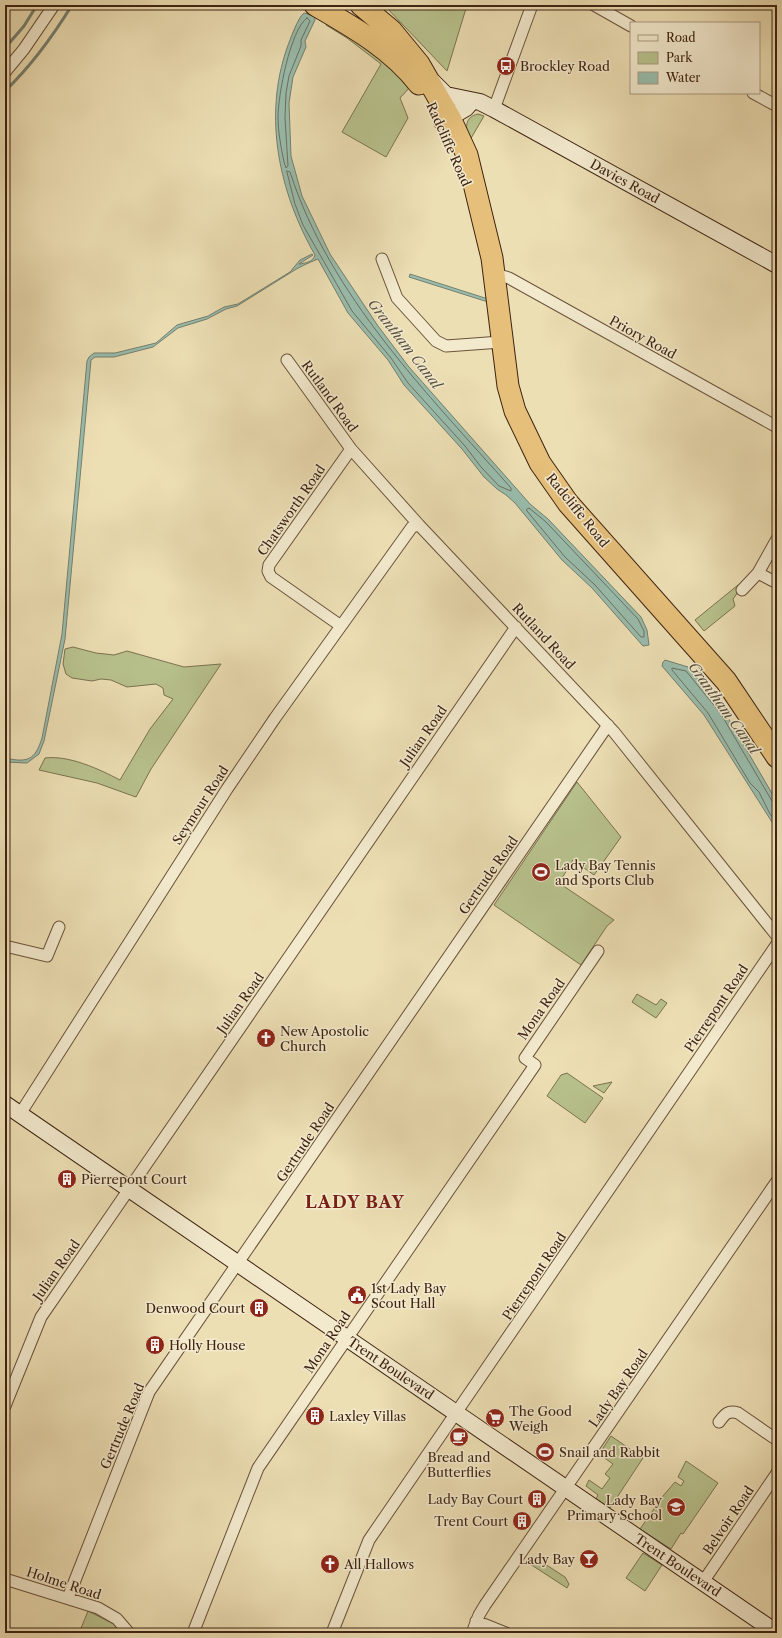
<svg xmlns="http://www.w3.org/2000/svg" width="782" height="1638" font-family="'Libre Caslon Text',serif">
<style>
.green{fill:#b8c28d;stroke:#7b7250}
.water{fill:#99bdad;stroke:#757f6f}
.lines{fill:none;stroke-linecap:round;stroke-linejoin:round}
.shore{stroke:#6c7060;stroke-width:1}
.stream{stroke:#757f6f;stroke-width:3}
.street-casing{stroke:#6a523a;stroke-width:13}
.secondary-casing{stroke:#3e2312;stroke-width:18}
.highway-casing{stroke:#3e2312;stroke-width:23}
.street{stroke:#f3eace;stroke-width:11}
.secondary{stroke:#f3eace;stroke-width:16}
.highway{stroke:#e6c07a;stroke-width:21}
.labels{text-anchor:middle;stroke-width:3;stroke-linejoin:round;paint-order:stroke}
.poi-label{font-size:13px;fill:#3e2312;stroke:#f3eace;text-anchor:start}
.street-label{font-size:13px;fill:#3e2312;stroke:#f3eace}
.water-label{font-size:14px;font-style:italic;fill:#595140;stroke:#f3eace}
.district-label{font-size:17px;font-weight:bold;letter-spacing:1px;fill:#7a1f14;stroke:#f3eace}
</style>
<rect width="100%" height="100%" fill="#eddfb4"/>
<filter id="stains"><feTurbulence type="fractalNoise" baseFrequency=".005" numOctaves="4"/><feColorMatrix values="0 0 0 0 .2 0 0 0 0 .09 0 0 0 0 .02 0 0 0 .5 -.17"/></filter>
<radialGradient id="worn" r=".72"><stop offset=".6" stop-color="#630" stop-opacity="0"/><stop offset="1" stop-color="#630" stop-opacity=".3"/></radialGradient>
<path class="green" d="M 383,5 L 467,5 L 447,71 L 384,5 Z
M 328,21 L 374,52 L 410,87 L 400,98 L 408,118 L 386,157 L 342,132 L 381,64 L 347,38 L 326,25 Z
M 478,114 L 484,116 L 470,140 C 465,129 464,117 478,114 Z
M 738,585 L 741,588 L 733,599 L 735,606 L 704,631 L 695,620 Z
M 73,647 L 96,653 L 114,655 L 127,651 L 184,667 L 221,664 L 151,769 L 136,797 L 97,783 L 39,770 L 45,758 C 69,755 99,769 120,780 L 150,729 L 173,699 L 164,695 L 163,688 L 156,684 L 127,687 L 111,680 L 101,679 L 92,681 L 72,678 L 66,674 L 63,664 L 65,649 Z
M 577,782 L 621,837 L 594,875 L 573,860 L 559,883 L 614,920 L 607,926 L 581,965 L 494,905 Z
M 637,994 L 656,1005 L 661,999 L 667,1003 L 656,1018 L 632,1002 Z
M 567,1073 L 603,1098 L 585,1123 L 547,1096 L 561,1075 Z
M 612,1082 L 604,1093 L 593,1086 Z
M 611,1436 L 643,1458 L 610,1508 L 596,1499 L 598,1495 L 586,1486 L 589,1480 L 602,1489 L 610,1478 L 605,1474 L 613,1464 L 599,1454 Z
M 686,1461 L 718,1483 L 683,1534 L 681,1533 L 671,1549 L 640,1529 L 663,1496 L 675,1482 L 681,1486 L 684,1481 L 678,1477 Z
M 643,1553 L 662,1565 L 645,1591 L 626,1578 Z
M 534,1557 L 565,1577 L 569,1584 L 567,1588 L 530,1564 Z
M 88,1611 L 114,1624 L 122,1633 L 79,1633 Z"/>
<path class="water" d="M 304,13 L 315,16 L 315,20 L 305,41 L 306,47 L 293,77 L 289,103 L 291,156 L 302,196 L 330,254 L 378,326 L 409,367 L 530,504 L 548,519 L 641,617 L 647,630 L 649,645 L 643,646 L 592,588 L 562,560 L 515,503 L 506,495 L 497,489 L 484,477 L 462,449 L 404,385 L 388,360 L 348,313 L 318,259 C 308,263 299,267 290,273 L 237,306 L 226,309 L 207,319 L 178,328 L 153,347 L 114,357 L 95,357 L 91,360 L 65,639 L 44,741 L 39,754 L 27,763 L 5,762 L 5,758 C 28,763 35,760 42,738 L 62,634 L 87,361 L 89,357 L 94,353 L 115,353 L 156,343 L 177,325 L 208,316 L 224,307 L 238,304 L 290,272 L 300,260 L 312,254 L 313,255 L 299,264 C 306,263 313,262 315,255 C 279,192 263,117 287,48 C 290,40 298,17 304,13 Z
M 410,274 L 488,299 L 488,302 L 409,277 Z
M 665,660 L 688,667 L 724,711 L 777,802 L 777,830 L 704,715 L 662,666 L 663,662 Z"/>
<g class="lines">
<path class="shore" d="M 307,18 L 310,21 L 301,40 L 301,46 L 289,76 L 286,93 L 285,118 L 288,166 L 286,168 L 284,162 C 281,147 278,132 278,117 C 278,96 290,30 307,18 Z
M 287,171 L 290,172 C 330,296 427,393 511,488 L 511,491 L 499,486 L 481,467 L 465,446 L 408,383 L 391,358 L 352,311 L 303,225 L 295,204 Z
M 527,509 L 529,508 L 546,522 L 638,619 L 644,631 L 644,637 L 641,637 L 595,585 L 565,557 L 527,511 Z
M 777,803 L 772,801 L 721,714 L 686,671 L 672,668 L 672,670 L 708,713 L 750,783 L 759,792 L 770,814 L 777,822"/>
<path class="stream" d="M 282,5 L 285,6
M 5,48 L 24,26 L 37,5
M 5,91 C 31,66 53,36 72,5"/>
<defs>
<path id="street" d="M 594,5 L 631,26
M 5,72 L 24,49 L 54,5
M 753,93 L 777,106
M 494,109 L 532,5
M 382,259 L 397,298 L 436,341 L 446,346 L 501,342
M 495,274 L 509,278 L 777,427
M 287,360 L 351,449 L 419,525 L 614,732 L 777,936
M 758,573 L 777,583
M 742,590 L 758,573 L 777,539
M 341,626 L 271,577 L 268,571 L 269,565 L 351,449
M 5,946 L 47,956 L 59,927
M 20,1114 L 227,789 L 275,718 L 412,527 L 419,525
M 5,1406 L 41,1317 L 516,627
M 719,1422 C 725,1414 728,1410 738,1413 L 777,1440
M 5,1579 L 98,1608 L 117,1619 L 129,1633
M 703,1582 L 777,1473
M 68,1598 L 149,1392 L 608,725
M 476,1621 L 506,1633
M 193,1633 L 258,1468 L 535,1065 L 525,1058 L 598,951
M 332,1633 L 369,1540 L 777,944
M 472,1633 L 479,1615 L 485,1605 L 777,1181"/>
<path id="secondary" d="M 433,82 L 446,95 L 480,102 L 494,109 L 777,265
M 442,122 L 466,108 L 472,101
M 5,1104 L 777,1633"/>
<path id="highway" d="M 315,5 C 353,27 392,49 419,84
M 361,5 L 391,30 L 419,64 L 450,118 L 467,155 L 492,258 L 508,386 L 515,411 L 540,463 L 568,503 L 726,681 L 777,757"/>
</defs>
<use href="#street" class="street-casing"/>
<use href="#secondary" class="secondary-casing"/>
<use href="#highway" class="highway-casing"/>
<use href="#street" class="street"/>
<use href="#secondary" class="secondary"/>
<use href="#highway" class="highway"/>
</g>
<defs>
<symbol id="bus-disc" viewBox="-11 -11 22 22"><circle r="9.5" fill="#8f2418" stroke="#f3eace"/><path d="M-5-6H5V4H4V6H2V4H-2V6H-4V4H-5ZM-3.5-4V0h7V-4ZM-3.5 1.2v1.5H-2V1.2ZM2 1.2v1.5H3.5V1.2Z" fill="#fff"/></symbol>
<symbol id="stadium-disc" viewBox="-11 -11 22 22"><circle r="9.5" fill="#8f2418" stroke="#f3eace"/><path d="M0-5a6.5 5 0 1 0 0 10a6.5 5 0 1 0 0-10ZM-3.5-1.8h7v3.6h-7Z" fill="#fff"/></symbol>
<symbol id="church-disc" viewBox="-11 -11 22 22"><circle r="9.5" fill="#8f2418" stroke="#f3eace"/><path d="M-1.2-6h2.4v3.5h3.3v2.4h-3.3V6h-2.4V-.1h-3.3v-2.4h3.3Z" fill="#fff"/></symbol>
<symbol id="building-disc" viewBox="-11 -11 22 22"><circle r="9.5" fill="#8f2418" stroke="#f3eace"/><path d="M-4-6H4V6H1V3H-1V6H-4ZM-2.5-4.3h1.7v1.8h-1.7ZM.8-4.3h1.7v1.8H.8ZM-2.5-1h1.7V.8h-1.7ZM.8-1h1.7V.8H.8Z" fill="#fff"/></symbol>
<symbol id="civic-disc" viewBox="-11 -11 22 22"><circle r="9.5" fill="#8f2418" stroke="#f3eace"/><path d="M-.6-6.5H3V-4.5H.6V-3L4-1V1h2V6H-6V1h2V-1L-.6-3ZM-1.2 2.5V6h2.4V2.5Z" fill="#fff"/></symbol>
<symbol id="supermarket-disc" viewBox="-11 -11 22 22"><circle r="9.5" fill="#8f2418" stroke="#f3eace"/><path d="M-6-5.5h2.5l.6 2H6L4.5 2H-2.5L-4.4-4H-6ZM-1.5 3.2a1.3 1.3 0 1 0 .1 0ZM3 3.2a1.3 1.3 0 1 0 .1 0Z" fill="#fff"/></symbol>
<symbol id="cafe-disc" viewBox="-11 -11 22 22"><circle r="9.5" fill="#8f2418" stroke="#f3eace"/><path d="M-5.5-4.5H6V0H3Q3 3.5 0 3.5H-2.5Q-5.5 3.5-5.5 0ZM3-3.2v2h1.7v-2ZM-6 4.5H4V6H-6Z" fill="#fff"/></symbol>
<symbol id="school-disc" viewBox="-11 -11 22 22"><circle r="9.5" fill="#8f2418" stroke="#f3eace"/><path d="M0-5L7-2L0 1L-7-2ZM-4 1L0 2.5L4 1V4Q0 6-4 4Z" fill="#fff"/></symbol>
<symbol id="bar-disc" viewBox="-11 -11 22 22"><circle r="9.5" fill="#8f2418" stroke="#f3eace"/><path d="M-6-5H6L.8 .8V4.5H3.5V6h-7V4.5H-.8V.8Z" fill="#fff"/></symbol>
</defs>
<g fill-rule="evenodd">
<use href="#bus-disc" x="495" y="55" width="22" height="22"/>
<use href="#stadium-disc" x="530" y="861" width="22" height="22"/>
<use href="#church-disc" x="255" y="1027" width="22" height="22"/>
<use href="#building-disc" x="56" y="1168" width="22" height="22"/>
<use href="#civic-disc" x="346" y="1284" width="22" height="22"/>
<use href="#building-disc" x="248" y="1297" width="22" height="22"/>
<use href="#building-disc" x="144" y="1334" width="22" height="22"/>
<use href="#building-disc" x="304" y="1405" width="22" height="22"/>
<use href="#supermarket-disc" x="484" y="1407" width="22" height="22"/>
<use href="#cafe-disc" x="448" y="1426" width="22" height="22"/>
<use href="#stadium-disc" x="534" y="1441" width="22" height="22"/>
<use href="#building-disc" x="526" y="1488" width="22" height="22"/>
<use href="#school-disc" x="665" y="1496" width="22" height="22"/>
<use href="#building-disc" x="511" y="1510" width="22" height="22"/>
<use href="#bar-disc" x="578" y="1548" width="22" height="22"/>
<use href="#church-disc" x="319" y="1553" width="22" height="22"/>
</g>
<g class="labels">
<g class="poi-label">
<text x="520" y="71">Brockley Road</text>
<text x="555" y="870">Lady Bay Tennis<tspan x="555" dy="15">and Sports Club</tspan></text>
<text x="280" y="1036">New Apostolic<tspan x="280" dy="15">Church</tspan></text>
<text x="81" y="1184">Pierrepont Court</text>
<text x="371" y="1293">1st Lady Bay<tspan x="371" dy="15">Scout Hall</tspan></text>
<text x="245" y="1313" text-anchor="end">Denwood Court</text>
<text x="169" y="1350">Holly House</text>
<text x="509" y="1416">The Good<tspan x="509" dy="15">Weigh</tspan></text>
<text x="329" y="1421">Laxley Villas</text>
<text x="559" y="1457">Snail and Rabbit</text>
<text x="459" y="1462" text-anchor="middle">Bread and<tspan x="459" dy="15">Butterflies</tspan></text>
<text x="523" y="1504" text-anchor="end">Lady Bay Court</text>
<text x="662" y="1505" text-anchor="end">Lady Bay<tspan x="662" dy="15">Primary School</tspan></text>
<text x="508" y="1526" text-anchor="end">Trent Court</text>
<text x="575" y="1564" text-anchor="end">Lady Bay</text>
<text x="344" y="1569">All Hallows</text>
</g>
<g class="street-label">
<text transform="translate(449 144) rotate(66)" y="5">Radcliffe Road</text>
<text transform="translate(625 181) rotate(29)" y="5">Davies Road</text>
<text transform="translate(643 337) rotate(29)" y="5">Priory Road</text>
<text transform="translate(330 396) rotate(54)" y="5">Rutland Road</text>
<text transform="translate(291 510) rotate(-55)" y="5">Chatsworth Road</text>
<text transform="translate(578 510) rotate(51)" y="5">Radcliffe Road</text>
<text transform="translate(544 636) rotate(47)" y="5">Rutland Road</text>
<text transform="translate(423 736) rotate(-55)" y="5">Julian Road</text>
<text transform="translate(200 805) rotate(-57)" y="5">Seymour Road</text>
<text transform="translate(488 875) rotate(-55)" y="5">Gertrude Road</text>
<text transform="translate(240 1003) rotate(-55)" y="5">Julian Road</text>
<text transform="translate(716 1008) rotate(-56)" y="5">Pierrepont Road</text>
<text transform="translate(541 1009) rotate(-55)" y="5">Mona Road</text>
<text transform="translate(305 1142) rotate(-56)" y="5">Gertrude Road</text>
<text transform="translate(56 1270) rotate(-55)" y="5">Julian Road</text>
<text transform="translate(534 1276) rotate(-56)" y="5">Pierrepont Road</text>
<text transform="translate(327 1342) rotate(-56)" y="5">Mona Road</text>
<text transform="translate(391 1368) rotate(34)" y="5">Trent Boulevard</text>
<text transform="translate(618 1388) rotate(-55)" y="5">Lady Bay Road</text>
<text transform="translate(122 1426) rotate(-67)" y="5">Gertrude Road</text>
<text transform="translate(728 1520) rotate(-56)" y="5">Belvoir Road</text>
<text transform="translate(678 1565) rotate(34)" y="5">Trent Boulevard</text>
<text transform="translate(64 1583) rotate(18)" y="5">Holme Road</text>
</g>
<g class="water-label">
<text transform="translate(405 344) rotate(52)" y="5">Grantham Canal</text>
<text transform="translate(724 708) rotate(54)" y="5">Grantham Canal</text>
</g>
<g class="district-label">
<text x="355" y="1208">LADY BAY</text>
</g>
</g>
<rect width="782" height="1638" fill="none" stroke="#eddfb4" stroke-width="20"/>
<rect x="6" y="6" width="770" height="1626" fill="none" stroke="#3e2312" stroke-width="2"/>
<rect x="10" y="10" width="762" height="1618" fill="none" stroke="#3e2312"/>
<rect x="630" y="22" width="130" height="72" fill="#f3eace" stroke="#ab9a83"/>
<rect x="638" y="35" width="20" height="6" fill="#f3eace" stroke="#ab9a83"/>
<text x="666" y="42" font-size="12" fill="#3e2312">Road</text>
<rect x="638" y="52" width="20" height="12" fill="#b8c28d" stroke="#ab9a83"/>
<text x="666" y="62" font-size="12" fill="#3e2312">Park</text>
<rect x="638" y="72" width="20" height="12" fill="#99bdad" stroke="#ab9a83"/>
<text x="666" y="82" font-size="12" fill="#3e2312">Water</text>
<rect width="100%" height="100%" filter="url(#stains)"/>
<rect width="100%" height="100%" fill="url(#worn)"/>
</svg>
